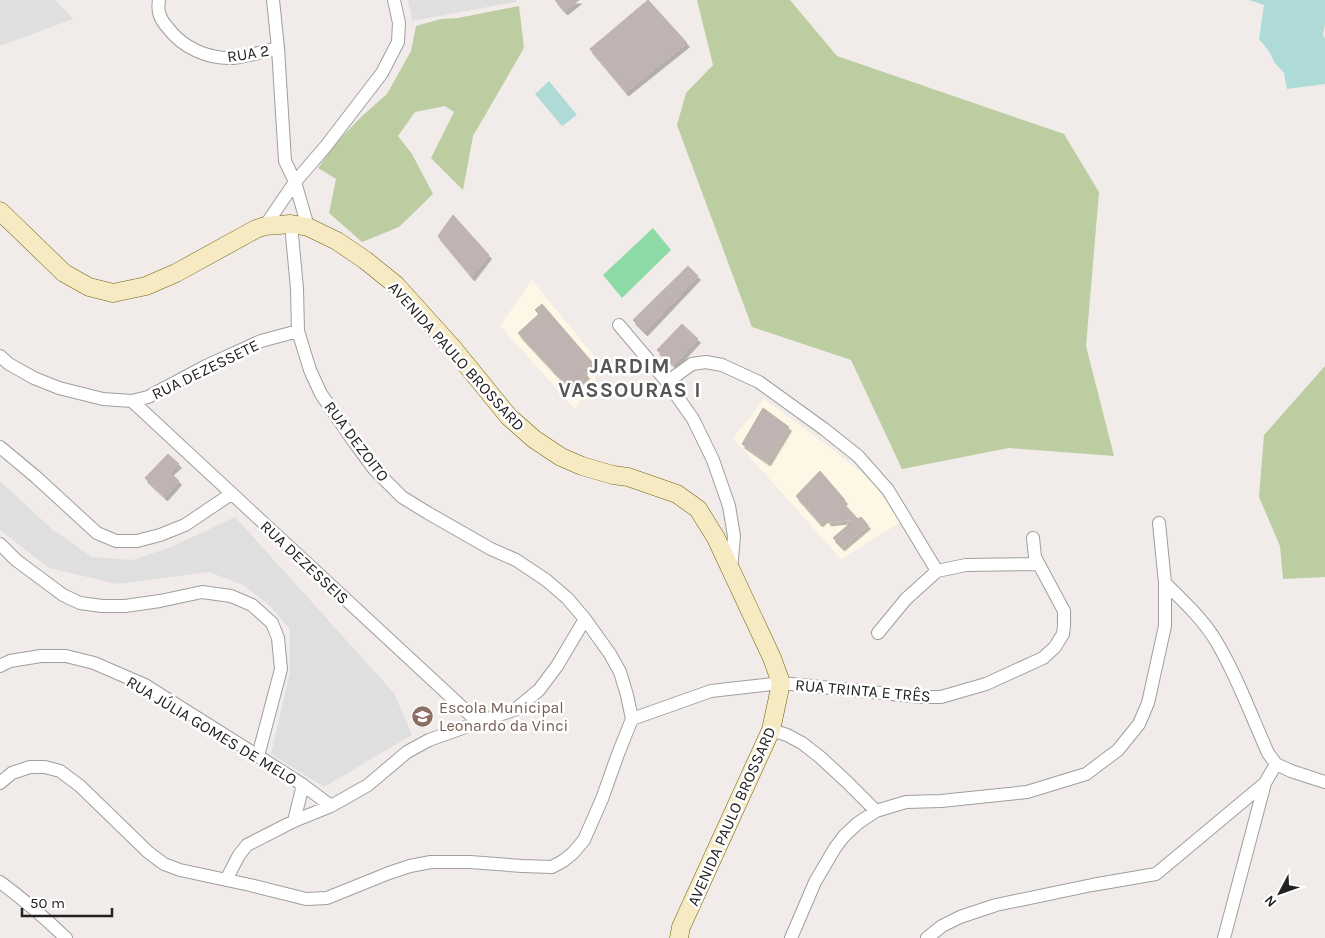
<svg xmlns="http://www.w3.org/2000/svg" width="1325" height="938" font-family="Karla,sans-serif">
<style>
.residential{fill:#e0dfdf}
.education{fill:#fdf7e6}
.forest{fill:#bbcda1}
.pitch{fill:#8edaa6}
.water{fill:#aedbd8}
.building{fill:#bfb4b2;stroke:#c2b0ad;filter:url(#shadow)}
.lines{fill:none;stroke-linecap:round;stroke-linejoin:round}
.minor-casing{stroke:#9f9f9f;stroke-width:14}
.secondary-casing{stroke:#74610e;stroke-width:19}
.minor{stroke:#fff;stroke-width:12}
.secondary{stroke:#f6eac3;stroke-width:18}
.labels{text-anchor:middle;stroke-width:5;stroke-linejoin:round;paint-order:stroke}
.street-label{font-size:16px;fill:#222;stroke:#fff}
.education-label{font-size:16px;fill:#785e54;stroke:#fff;text-anchor:start}
.district-label{font-size:21px;font-weight:bold;letter-spacing:1px;fill:#555;stroke:#fff}
</style>
<defs>
<filter id="shadow"><feDropShadow dx="2.5" dy="4" stdDeviation="0" flood-color="#0004"/></filter>
</defs>
<rect width="100%" height="100%" fill="#f1ece9"/>
<path class="residential" d="M 0,0 L 55,0 L 73,19 L 0,46 Z
M 408,0 L 516,0 L 516,2 L 412,21 Z
M 0,481 L 53,530 L 92,557 L 132,560 L 171,547 L 235,517 L 394,693 L 412,735 L 324,787 L 271,754 L 290,672 L 290,629 L 269,605 L 243,585 L 209,572 L 117,584 L 49,568 L 0,530 Z"/>
<path class="education" d="M 532,280 L 597,360 L 592,371 L 596,379 L 575,409 L 500,326 Z
M 764,399 L 832,449 L 871,480 L 901,522 L 841,559 L 733,438 Z"/>
<path class="forest" d="M 697,0 L 790,0 L 837,56 L 1064,134 L 1099,192 L 1086,346 L 1114,456 L 1009,448 L 902,469 L 851,360 L 752,327 L 677,125 L 686,93 L 713,65 Z
M 519,6 L 524,48 L 473,136 L 463,190 L 431,158 L 454,112 L 445,106 L 415,112 L 398,136 L 412,154 L 433,194 L 399,227 L 362,242 L 329,213 L 336,179 L 318,168 L 336,143 L 361,117 L 387,94 L 411,51 L 416,26 L 441,19 L 458,18 Z
M 1325,366 L 1325,577 L 1283,579 L 1280,546 L 1259,497 L 1264,435 Z"/>
<path class="pitch" d="M 653,228 L 671,250 L 622,298 L 603,275 Z"/>
<path class="water" d="M 1249,0 L 1325,0 L 1325,24 L 1323,35 L 1325,38 L 1325,84 L 1287,89 L 1284,73 L 1275,63 L 1268,50 L 1259,39 L 1264,5 Z
M 549,81 L 577,115 L 562,126 L 535,94 Z"/>
<path class="building" d="M 555,0 L 579,0 L 565,11 Z
M 648,0 L 687,43 L 626,92 L 590,49 Z
M 453,215 L 489,255 L 472,277 L 438,236 Z
M 688,266 L 698,276 L 645,332 L 633,320 Z
M 542,304 L 592,362 L 584,371 L 587,375 L 570,389 L 518,333 L 539,314 L 535,310 Z
M 682,324 L 698,339 L 674,365 L 657,350 Z
M 763,408 L 789,427 L 768,462 L 742,444 Z
M 168,454 L 179,464 L 170,472 L 179,481 L 165,497 L 145,478 Z
M 820,471 L 845,500 L 843,503 L 858,519 L 861,517 L 868,525 L 842,547 L 833,538 L 855,519 L 829,522 L 826,518 L 820,523 L 796,496 Z"/>
<g class="lines">
<defs>
<path id="minor" d="M 159,0 C 157,12 160,19 168,28 C 183,48 208,59 233,58 C 246,57 265,51 278,48
M 273,0 L 278,48 L 285,161 L 295,182 L 308,227
M 291,224 L 297,289 L 298,331 L 310,370 L 321,394 L 352,439 L 374,469 L 402,497 L 428,513 L 491,549 L 516,560 L 546,580 L 567,598 L 585,619 L 610,654 L 620,672 L 627,695 L 632,719
M 265,226 L 295,182 L 326,146 L 382,73 L 398,42 L 399,23 L 394,0
M 619,325 L 667,382 L 693,419 L 713,460 L 729,506 L 734,536 L 731,570
M 0,356 L 9,364 L 34,378 L 59,388 L 103,399 L 132,401 L 148,397 L 206,366 L 261,341 L 298,331
M 667,382 L 692,364 L 706,362 L 722,365 L 759,382 L 824,429 L 858,456 L 888,490 L 937,571
M 132,401 L 478,722
M 0,447 L 36,477 L 97,533 L 116,541 L 137,541 L 160,535 L 185,525 L 231,494
M 0,544 L 16,560 L 63,595 L 80,603 L 102,606 L 125,606 L 160,601 L 202,592 L 231,596 L 252,605 L 272,623 L 278,638 L 281,669 L 258,756
M 1165,583 C 1183,601 1203,619 1216,641 C 1237,676 1251,715 1268,753 L 1276,764
M 878,633 L 906,599 L 937,571 L 966,565 L 1038,564
M 0,666 L 10,661 L 41,656 L 66,656 L 94,663 L 145,685 L 258,756 L 303,785 L 331,806
M 632,719 L 711,691 L 781,683 L 922,697 L 941,697 L 986,684 L 1043,658 L 1055,647 L 1063,634 L 1064,625 L 1064,611 L 1035,557 L 1033,538
M 771,730 L 787,735 L 802,743 L 820,757 L 846,781 L 876,811
M 1276,764 L 1291,771 L 1325,782
M 0,783 L 12,773 L 30,767 L 45,767 L 60,771 L 80,786 L 148,852 L 164,864 L 180,870 L 250,885 L 306,899 L 327,898 L 389,873 L 410,866 L 431,862 L 470,862 L 522,866 L 552,867 L 563,861 L 573,853 L 584,840 L 602,799 L 618,754 L 632,719
M 294,821 L 303,785
M 226,880 L 239,855 L 247,845 L 294,821 L 331,806 L 368,785 L 407,752 L 429,740 L 516,709 L 539,690 L 557,666 L 585,619
M 0,882 C 23,899 45,918 66,938
M 791,938 L 815,882 L 835,848 L 844,836 L 858,823 L 876,811 L 906,802 L 941,801 L 1027,792 L 1086,774 L 1118,750 L 1139,724 L 1148,703 L 1165,626 L 1165,583 L 1159,523
M 927,938 L 942,926 L 960,917 L 996,905 L 1092,885 L 1156,874 L 1265,783 L 1276,764
M 1224,938 L 1265,783"/>
<path id="secondary" d="M 0,211 L 64,273 L 89,287 L 113,293 L 146,286 L 176,273 L 256,229 L 265,226 L 291,224 L 308,227 L 337,241 L 365,260 L 396,285 L 452,347 L 509,417 L 534,439 L 561,457 L 582,466 L 613,475 L 628,477 L 677,494 L 698,509 L 716,538 L 772,658 L 781,683 L 771,730 L 681,927 L 679,938"/>
</defs>
<use href="#minor" class="minor-casing"/>
<use href="#secondary" class="secondary-casing"/>
<use href="#minor" class="minor"/>
<use href="#secondary" class="secondary"/>
</g>
<defs>
<symbol id="school-disc" viewBox="-11 -11 22 22"><circle r="9.5" fill="#8d6e63" stroke="#fff"/><path d="M0-5L7-2L0 1L-7-2ZM-4 1L0 2.5L4 1V4Q0 6-4 4Z" fill="#fff"/></symbol>
</defs>
<g fill-rule="evenodd">
<use href="#school-disc" x="410" y="704" width="25" height="25"/>
</g>
<g class="labels">
<g class="street-label">
<text transform="translate(248 53) rotate(-9)" y="6">RUA 2</text>
<text transform="translate(457 356) rotate(48)" y="6">AVENIDA PAULO BROSSARD</text>
<text transform="translate(205 369) rotate(-26)" y="6">RUA DEZESSETE</text>
<text transform="translate(357 441) rotate(53)" y="6">RUA DEZOITO</text>
<text transform="translate(305 562) rotate(43)" y="6">RUA DEZESSEIS</text>
<text transform="translate(863 690) rotate(5)" y="6">RUA TRINTA E TRÊS</text>
<text transform="translate(212 730) rotate(31)" y="6">RUA JÚLIA GOMES DE MELO</text>
<text transform="translate(731 816) rotate(-66)" y="6">AVENIDA PAULO BROSSARD</text>
</g>
<g class="education-label">
<text x="439" y="713">Escola Municipal<tspan x="439" dy="18">Leonardo da Vinci</tspan></text>
</g>
<g class="district-label">
<text x="630" y="373">JARDIM<tspan x="630" dy="24">VASSOURAS I</tspan></text>
</g>
</g>
<g transform="translate(1280 893) rotate(229)" stroke="#ffffff" stroke-width="4" paint-order="stroke">
<path d="M0-4L9 19L0 12L-9 19Z" fill="#222222"/>
<text y="-8" font-size="14" font-weight="bold" text-anchor="middle" fill="#222222">N</text>
</g>
<path d="M22 908v8h90v-8" fill="none" stroke="#222222" stroke-width="2.5"/>
<text x="30" y="908" font-size="15" fill="#222222" stroke="#ffffff" stroke-width="4" paint-order="stroke">50 m</text>
</svg>
